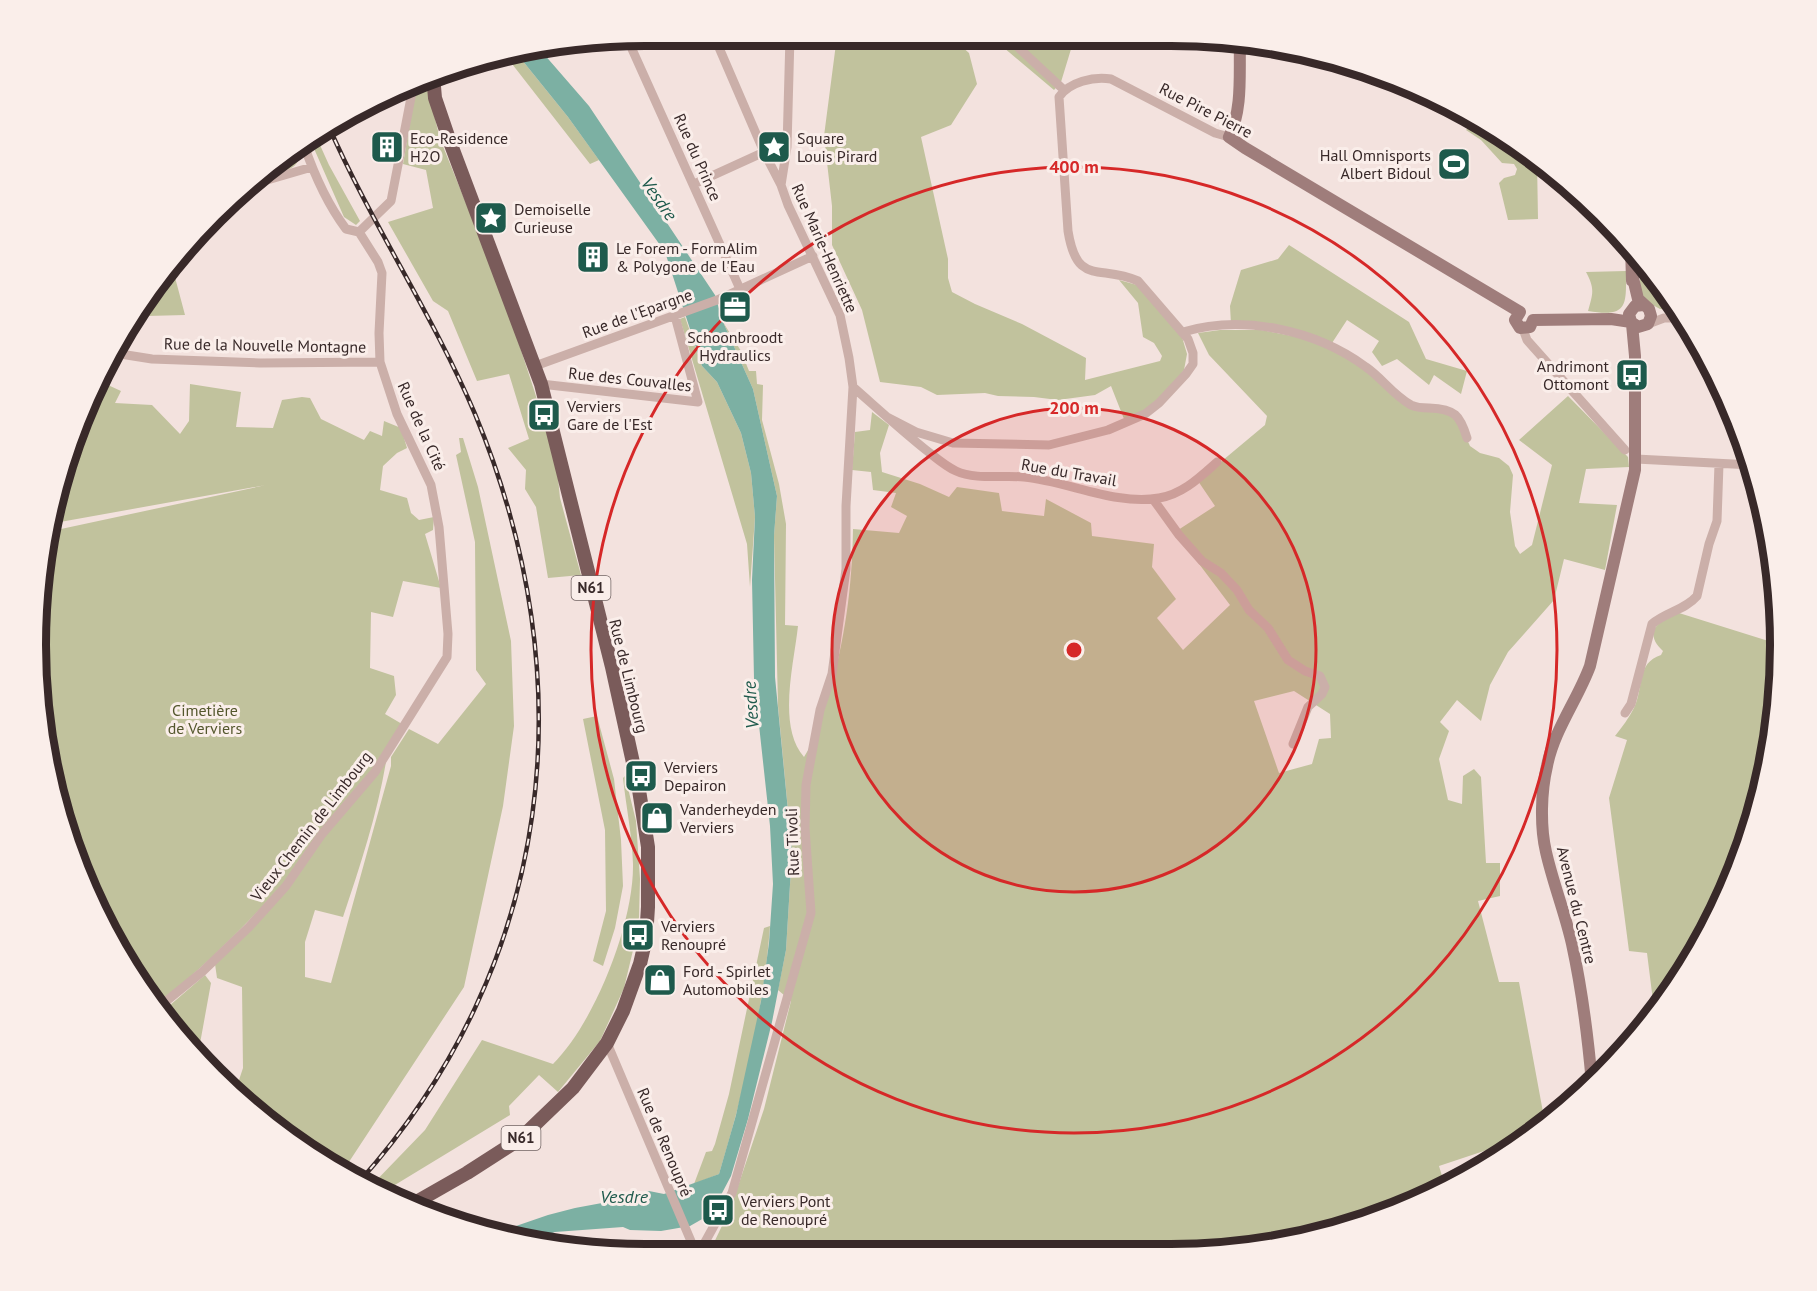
<svg xmlns="http://www.w3.org/2000/svg" width="1817" height="1291" font-family="'PT Sans',sans-serif">
<style>
.green{fill:#c1c29d;fill-rule:evenodd}
.water{fill:#7cb0a3}
.lines{fill:none;stroke-linecap:round;stroke-linejoin:round}
.street{stroke:#cbafa9;stroke-width:9}
.secondary{stroke:#9f7d7b;stroke-width:12}
.primary{stroke:#7a5b5a;stroke-width:14}
.rail-casing{stroke:#382929;stroke-width:4.5}
.rail{stroke:#faeeea;stroke-width:2;stroke-dasharray:7;stroke-linecap:butt}
.ring{fill:none;stroke:#d62828;stroke-width:3}
.labels{text-anchor:middle;stroke-width:6;stroke-linejoin:round;paint-order:stroke}
.shield{fill:#faeeea;stroke:#726463;stroke-width:1.5}
.shield-label{font-size:15px;font-weight:bold;fill:#382929}
.street-label{font-size:16px;fill:#382929;stroke:#faeeea}
.poi-label{font-size:16px;fill:#382929;stroke:#faeeea;text-anchor:start}
.park-label{font-size:16px;fill:#54572d;stroke:#faeeea}
.water-label{font-size:18px;font-style:italic;fill:#1e5a4c;stroke:#faeeea}
.rim{fill:none;stroke:#382929;stroke-width:8}
.centre{fill:#d62828;stroke:#faeeea;stroke-width:3}
.ring-label{font-size:18px;text-anchor:middle;font-weight:bold;fill:#d62828;stroke:#faeeea;stroke-width:6;stroke-linejoin:round;paint-order:stroke}
</style>
<rect width="100%" height="100%" fill="#f3e2de"/>
<path class="green" d="M 837,36 L 950,36 L 969,53 L 977,84 L 951,125 L 921,137 L 948,259 L 948,278 L 952,292 L 975,304 L 1022,324 L 1086,358 L 1085,380 L 1160,361 L 1162,356 L 1154,343 L 1143,337 L 1138,303 L 1119,280 L 1137,285 L 1182,337 L 1187,354 L 1184,370 L 1171,387 L 1146,410 L 1124,419 L 1111,386 L 1095,395 L 1058,400 L 1034,397 L 998,396 L 985,393 L 937,395 L 921,387 L 880,382 L 862,310 L 832,245 L 832,206 L 824,136 Z
M 990,36 L 1075,36 L 1061,82 L 1054,90 Z
M 1107,36 L 1152,36 L 1138,46 Z
M 522,52 L 522,60 L 568,117 L 599,160 L 590,164 L 505,55 Z
M 425,78 L 440,139 L 502,292 L 535,393 L 557,468 L 560,498 L 581,575 L 548,578 L 536,507 L 525,489 L 526,470 L 508,448 L 529,439 L 509,374 L 477,381 L 448,311 L 433,301 L 388,222 L 433,208 L 426,170 L 403,164 L 417,81 Z
M 1477,118 L 1537,161 L 1538,219 L 1508,220 L 1499,183 L 1504,178 L 1515,175 L 1517,169 L 1514,164 L 1502,163 L 1481,140 L 1466,130 L 1469,127 L 1472,128 Z
M 315,134 L 329,165 L 360,221 L 356,225 L 344,217 L 312,144 L 309,141 L 302,143 Z
M 301,144 C 302,172 285,170 264,177 Z
M 1289,245 L 1409,322 L 1426,359 L 1467,371 L 1461,394 L 1434,375 L 1429,385 L 1397,359 L 1382,366 L 1372,352 L 1379,341 L 1347,320 L 1332,343 L 1231,324 L 1230,306 L 1241,270 L 1278,259 Z
M 1640,258 L 1677,310 L 1660,309 L 1640,298 Z
M 172,266 L 185,315 L 147,316 L 146,321 L 134,323 Z
M 1626,271 C 1626,304 1629,318 1588,311 C 1593,293 1595,289 1586,272 Z
M 685,317 L 702,366 L 717,382 L 741,433 L 751,473 L 755,517 L 750,587 L 747,544 L 680,319 Z
M 723,322 L 741,351 L 749,371 L 756,371 L 757,384 L 763,385 L 762,420 L 779,484 L 786,524 L 785,625 L 798,626 C 794,664 777,726 804,757 C 816,739 821,718 828,698 C 845,640 852,589 853,529 L 899,533 L 907,516 L 891,507 L 896,493 L 873,490 L 871,472 L 852,470 L 855,432 L 870,430 L 872,412 L 889,425 L 880,453 L 882,472 L 920,484 L 949,497 L 957,487 L 999,493 L 1002,511 L 1044,516 L 1046,499 L 1091,523 L 1092,536 L 1154,544 L 1152,567 L 1176,599 L 1157,618 L 1183,650 L 1230,605 L 1175,532 L 1215,506 L 1198,481 L 1265,425 L 1267,416 L 1209,355 L 1198,333 L 1220,330 L 1261,330 L 1303,338 L 1353,359 L 1397,398 L 1453,416 L 1461,427 L 1470,446 L 1480,453 L 1499,458 L 1509,466 L 1513,475 L 1510,512 L 1515,546 L 1520,554 L 1532,545 L 1552,465 L 1519,440 L 1568,396 L 1628,457 L 1629,467 L 1586,469 L 1579,503 L 1617,505 L 1605,570 L 1564,559 L 1554,600 L 1508,652 L 1490,685 L 1481,721 L 1457,700 L 1440,722 L 1449,731 L 1439,759 L 1448,800 L 1462,804 L 1463,776 L 1474,769 L 1481,777 L 1486,863 L 1500,863 L 1500,896 L 1478,901 L 1499,982 L 1519,982 L 1545,1123 L 1515,1143 L 1514,1141 L 1439,1166 L 1446,1189 L 1441,1192 L 1330,1234 L 1251,1250 L 709,1253 L 731,1207 L 764,1109 L 791,1001 L 778,990 L 786,950 L 792,852 L 778,706 L 774,536 L 777,496 L 753,389 ZM 1294,691 L 1330,714 L 1331,738 L 1319,739 L 1312,764 L 1279,773 L 1254,701 Z
M 97,380 L 121,391 L 115,403 L 152,405 L 180,434 L 189,421 L 190,384 L 241,392 L 236,427 L 273,428 L 282,400 L 302,397 L 310,398 L 321,419 L 364,440 L 370,431 L 382,436 L 384,421 L 401,428 L 407,448 L 397,453 L 383,466 L 380,490 L 407,498 L 411,513 L 419,520 L 434,517 L 433,530 L 425,534 L 441,588 L 403,581 L 393,617 L 371,612 L 370,668 L 394,676 L 396,695 L 385,714 L 402,724 C 336,830 254,926 157,1005 L 118,951 L 83,879 L 41,725 L 36,645 L 38,625 L 45,625 L 43,588 L 49,586 L 44,560 L 47,532 L 266,485 L 49,524 Z
M 459,438 L 463,438 L 478,487 L 511,641 L 514,726 L 503,806 L 464,987 L 343,1171 L 274,1129 L 235,1092 L 243,1068 L 242,987 L 217,978 L 215,964 L 386,762 C 377,815 360,866 343,917 L 315,910 L 305,942 L 305,977 L 331,983 L 391,766 L 391,757 L 409,729 L 438,744 L 486,684 L 476,670 L 475,542 L 456,455 L 461,452 Z
M 1679,613 L 1778,644 L 1780,686 L 1760,804 L 1718,915 L 1655,1017 L 1647,953 L 1629,951 L 1609,798 L 1627,740 L 1615,736 C 1622,727 1629,718 1634,708 C 1644,688 1636,663 1661,655 L 1663,651 C 1656,644 1653,640 1653,630 L 1661,621 Z
M 597,716 L 614,779 L 621,840 L 623,886 L 615,928 L 603,966 L 593,961 L 606,911 L 605,830 L 583,719 Z
M 625,776 L 636,821 L 640,879 L 639,917 L 635,942 L 624,988 L 600,1041 L 558,1092 L 539,1075 L 509,1106 L 510,1115 L 385,1191 L 387,1196 L 369,1188 L 425,1130 L 482,1040 L 553,1064 C 595,1022 634,923 633,864 C 632,835 626,806 623,778 Z
M 770,926 C 764,1009 743,1095 719,1174 L 694,1184 L 706,1152 L 712,1151 L 715,1144 L 729,1094 L 764,928 Z
M 205,975 L 211,983 L 199,1049 L 187,1047 L 162,1012 Z"/>
<path class="water" d="M 543,50 L 543,53 L 589,106 L 715,295 L 723,322 L 753,389 L 777,496 L 774,536 L 775,677 L 792,852 L 786,950 L 772,1022 L 748,1119 L 731,1176 L 711,1214 L 690,1226 L 661,1231 L 630,1230 L 623,1227 L 555,1232 L 528,1241 L 490,1235 L 548,1215 L 575,1208 L 629,1198 L 649,1191 L 664,1194 L 719,1174 L 736,1115 L 761,1001 L 769,943 L 773,884 L 770,826 L 754,679 L 752,580 L 755,517 L 751,473 L 741,433 L 717,382 L 702,366 L 665,252 L 568,117 L 522,60 L 522,52 Z"/>
<g class="lines">
<path class="street" d="M 1006,36 L 1064,90
M 627,38 L 740,289
M 304,145 C 314,174 328,205 346,229 L 359,232
M 257,183 L 312,167
M 694,184 L 764,152
M 781,185 L 787,147 L 790,36
M 1648,324 L 1664,318 L 1683,318
M 1523,329 L 1527,340 L 1625,450
M 1183,332 C 1243,314 1316,330 1366,367 C 1382,378 1393,395 1411,405 C 1417,408 1423,408 1429,408 C 1455,409 1460,415 1467,438
M 114,353 L 152,359 L 260,363 L 380,362
M 535,366 L 717,300 L 813,256
M 541,384 L 698,402 L 675,316
M 853,387 C 877,408 901,430 926,450 C 935,457 945,466 956,471 C 975,480 1003,475 1024,477 C 1067,481 1117,506 1159,498 C 1183,494 1200,477 1217,462
M 887,417 L 916,432 L 953,443 L 1049,445 L 1108,430 L 1145,414 L 1159,403 L 1186,374 L 1193,364 L 1193,353 L 1188,339 L 1138,281 C 1099,264 1077,287 1068,231 L 1059,97 C 1069,82 1094,76 1111,79 L 1215,133 L 1229,137
M 1636,459 L 1752,465
M 1153,499 L 1179,535 L 1202,561 L 1221,573 L 1237,590 L 1249,610 L 1268,628 L 1288,660 L 1305,671 L 1320,676 L 1325,687 L 1322,694 L 1308,707 L 1293,744
M 1625,713 L 1631,704 L 1652,624 C 1666,612 1685,610 1697,596 L 1709,544 L 1717,521 L 1719,464
M 159,1007 L 202,972 L 249,927 L 286,886 L 322,834 L 375,772 L 447,657 L 448,634 L 439,527 L 431,485 L 397,414 L 380,362 L 379,333 L 382,273 L 378,262 L 359,232 L 391,201 L 414,82
M 607,1043 L 696,1253
M 699,1253 L 732,1193 L 811,913 L 805,828 L 806,785 L 820,710 L 832,674 L 846,569 L 846,506 L 853,387 L 849,358 L 840,315 L 788,205 L 781,185 L 764,152 L 714,36"/>
<path class="secondary" d="M 1240,43 C 1239,73 1243,109 1229,137 L 1245,148 L 1520,312
M 1631,246 L 1632,281
M 1632,274 L 1638,299 L 1649,309 L 1651,316 L 1648,324 L 1638,327 L 1631,322 L 1629,314 L 1635,306 L 1643,305
M 1520,312 L 1515,320 L 1520,328 L 1530,327 L 1533,320
M 1533,320 L 1611,319 L 1631,322
M 1592,1084 C 1588,1037 1582,990 1572,944 C 1565,913 1553,883 1546,852 C 1540,827 1541,791 1547,766 C 1554,730 1578,699 1590,666 L 1635,470 L 1635,356 L 1632,324"/>
<path class="primary" d="M 411,1205 L 467,1173 L 520,1139 L 573,1088 L 607,1043 L 623,1011 L 640,964 L 646,938 L 648,907 L 648,847 L 639,790 L 612,667 L 541,384 L 450,142 L 435,98 L 433,75"/>
<defs>
<path id="rail" d="M 329,127 C 372,225 433,315 475,414 C 586,681 555,963 359,1182"/>
</defs>
<use href="#rail" class="rail-casing"/>
<use href="#rail" class="rail"/>
</g>
<circle cx="1074" cy="650" r="242" fill="#d62828" fill-opacity=".12"/>
<g class="ring">
<circle cx="1074" cy="650" r="242"/>
<circle cx="1074" cy="650" r="483"/>
</g>
<defs>
<symbol id="building-square" viewBox="-11 -11 22 22"><rect x="-9" y="-9" width="18" height="18" rx="4" fill="#1e5a4c" stroke="#faeeea"/><path d="M-4-6H4V6H1V3H-1V6H-4ZM-2.5-4.3h1.7v1.8h-1.7ZM.8-4.3h1.7v1.8H.8ZM-2.5-1h1.7V.8h-1.7ZM.8-1h1.7V.8H.8Z" fill="#fff"/></symbol>
<symbol id="sight-square" viewBox="-11 -11 22 22"><rect x="-9" y="-9" width="18" height="18" rx="4" fill="#1e5a4c" stroke="#faeeea"/><path d="M0-6L1.8-2.2L6-1.7L2.9 1.2L3.7 5.4L0 3.3L-3.7 5.4L-2.9 1.2L-6-1.7L-1.8-2.2Z" fill="#fff"/></symbol>
<symbol id="stadium-square" viewBox="-11 -11 22 22"><rect x="-9" y="-9" width="18" height="18" rx="4" fill="#1e5a4c" stroke="#faeeea"/><path d="M0-5a6.5 5 0 1 0 0 10a6.5 5 0 1 0 0-10ZM-3.5-1.8h7v3.6h-7Z" fill="#fff"/></symbol>
<symbol id="office-square" viewBox="-11 -11 22 22"><rect x="-9" y="-9" width="18" height="18" rx="4" fill="#1e5a4c" stroke="#faeeea"/><path d="M-6-3h4V-5.5h4V-3h4V5H-6ZM-1-4.5V-3h2v-1.5ZM-6 0V1H6V0Z" fill="#fff"/></symbol>
<symbol id="bus-square" viewBox="-11 -11 22 22"><rect x="-9" y="-9" width="18" height="18" rx="4" fill="#1e5a4c" stroke="#faeeea"/><path d="M-5-6H5V4H4V6H2V4H-2V6H-4V4H-5ZM-3.5-4V0h7V-4ZM-3.5 1.2v1.5H-2V1.2ZM2 1.2v1.5H3.5V1.2Z" fill="#fff"/></symbol>
<symbol id="shop-square" viewBox="-11 -11 22 22"><rect x="-9" y="-9" width="18" height="18" rx="4" fill="#1e5a4c" stroke="#faeeea"/><path d="M-5-2.5h2.3a2.7 3.5 0 0 1 5.4 0H5L5.5 6h-11ZM-1.5-2.5h3a1.5 2.3 0 0 0-3 0Z" fill="#fff"/></symbol>
</defs>
<g fill-rule="evenodd">
<use href="#building-square" x="368" y="128" width="38" height="38"/>
<use href="#sight-square" x="755" y="128" width="38" height="38"/>
<use href="#stadium-square" x="1435" y="145" width="38" height="38"/>
<use href="#sight-square" x="472" y="199" width="38" height="38"/>
<use href="#building-square" x="574" y="238" width="38" height="38"/>
<use href="#office-square" x="716" y="288" width="38" height="38"/>
<use href="#bus-square" x="1613" y="356" width="38" height="38"/>
<use href="#bus-square" x="525" y="396" width="38" height="38"/>
<use href="#bus-square" x="622" y="757" width="38" height="38"/>
<use href="#shop-square" x="638" y="799" width="38" height="38"/>
<use href="#bus-square" x="619" y="916" width="38" height="38"/>
<use href="#shop-square" x="641" y="961" width="38" height="38"/>
<use href="#bus-square" x="699" y="1191" width="38" height="38"/>
</g>
<g class="labels">
<g class="shield">
<rect x="571.5" y="576" width="39" height="24" rx="4.5"/>
<rect x="501.5" y="1126" width="39" height="24" rx="4.5"/>
</g>
<g class="shield-label">
<text x="591" y="593">N61</text>
<text x="521" y="1143">N61</text>
</g>
<g class="street-label">
<text transform="translate(1206 110) rotate(27)" y="6">Rue Pire Pierre</text>
<text transform="translate(698 157) rotate(66)" y="6">Rue du Prince</text>
<text transform="translate(825 248) rotate(66)" y="6">Rue Marie-Henriette</text>
<text transform="translate(637 313) rotate(-20)" y="6">Rue de l'Epargne</text>
<text transform="translate(265 345) rotate(1)" y="6">Rue de la Nouvelle Montagne</text>
<text transform="translate(630 379) rotate(6)" y="6">Rue des Couvalles</text>
<text transform="translate(422 426) rotate(66)" y="6">Rue de la Cité</text>
<text transform="translate(1069 472) rotate(10)" y="6">Rue du Travail</text>
<text transform="translate(629 676) rotate(76)" y="6">Rue de Limbourg</text>
<text transform="translate(311 826) rotate(-52)" y="6">Vieux Chemin de Limbourg</text>
<text transform="translate(792 842) rotate(-92)" y="6">Rue Tivoli</text>
<text transform="translate(1577 905) rotate(76)" y="6">Avenue du Centre</text>
<text transform="translate(665 1142) rotate(67)" y="6">Rue de Renoupré</text>
</g>
<g class="poi-label">
<text x="410" y="144">Eco-Residence<tspan x="410" dy="18">H2O</tspan></text>
<text x="797" y="144">Square<tspan x="797" dy="18">Louis Pirard</tspan></text>
<text x="1431" y="161" text-anchor="end">Hall Omnisports<tspan x="1431" dy="18">Albert Bidoul</tspan></text>
<text x="514" y="215">Demoiselle<tspan x="514" dy="18">Curieuse</tspan></text>
<text x="616" y="254">Le Forem - FormAlim<tspan x="616" dy="18">&amp; Polygone de l'Eau</tspan></text>
<text x="735" y="343" text-anchor="middle">Schoonbroodt<tspan x="735" dy="18">Hydraulics</tspan></text>
<text x="1609" y="372" text-anchor="end">Andrimont<tspan x="1609" dy="18">Ottomont</tspan></text>
<text x="567" y="412">Verviers<tspan x="567" dy="18">Gare de l'Est</tspan></text>
<text x="664" y="773">Verviers<tspan x="664" dy="18">Depairon</tspan></text>
<text x="680" y="815">Vanderheyden<tspan x="680" dy="18">Verviers</tspan></text>
<text x="661" y="932">Verviers<tspan x="661" dy="18">Renoupré</tspan></text>
<text x="683" y="977">Ford - Spirlet<tspan x="683" dy="18">Automobiles</tspan></text>
<text x="741" y="1207">Verviers Pont<tspan x="741" dy="18">de Renoupré</tspan></text>
</g>
<g class="park-label">
<text x="205" y="716">Cimetière<tspan x="205" dy="18">de Verviers</tspan></text>
</g>
<g class="water-label">
<text transform="translate(659 199) rotate(55)" y="6">Vesdre</text>
<text transform="translate(751 705) rotate(-94)" y="6">Vesdre</text>
<text x="624" y="1203">Vesdre</text>
</g>
</g>
<path d="M0 0H1817V1291H0ZM645 46H1171A599 599 0 0 1 1770 645V645A599 599 0 0 1 1171 1244H645A599 599 0 0 1 46 645V645A599 599 0 0 1 645 46Z" fill="#faeeea" fill-rule="evenodd"/>
<path class="rim" d="M645 46H1171A599 599 0 0 1 1770 645V645A599 599 0 0 1 1171 1244H645A599 599 0 0 1 46 645V645A599 599 0 0 1 645 46Z"/>
<circle cx="1074" cy="650" r="9" class="centre"/>
<g class="ring-label">
<text x="1074" y="173">400 m</text>
<text x="1074" y="414">200 m</text>
</g>
</svg>
